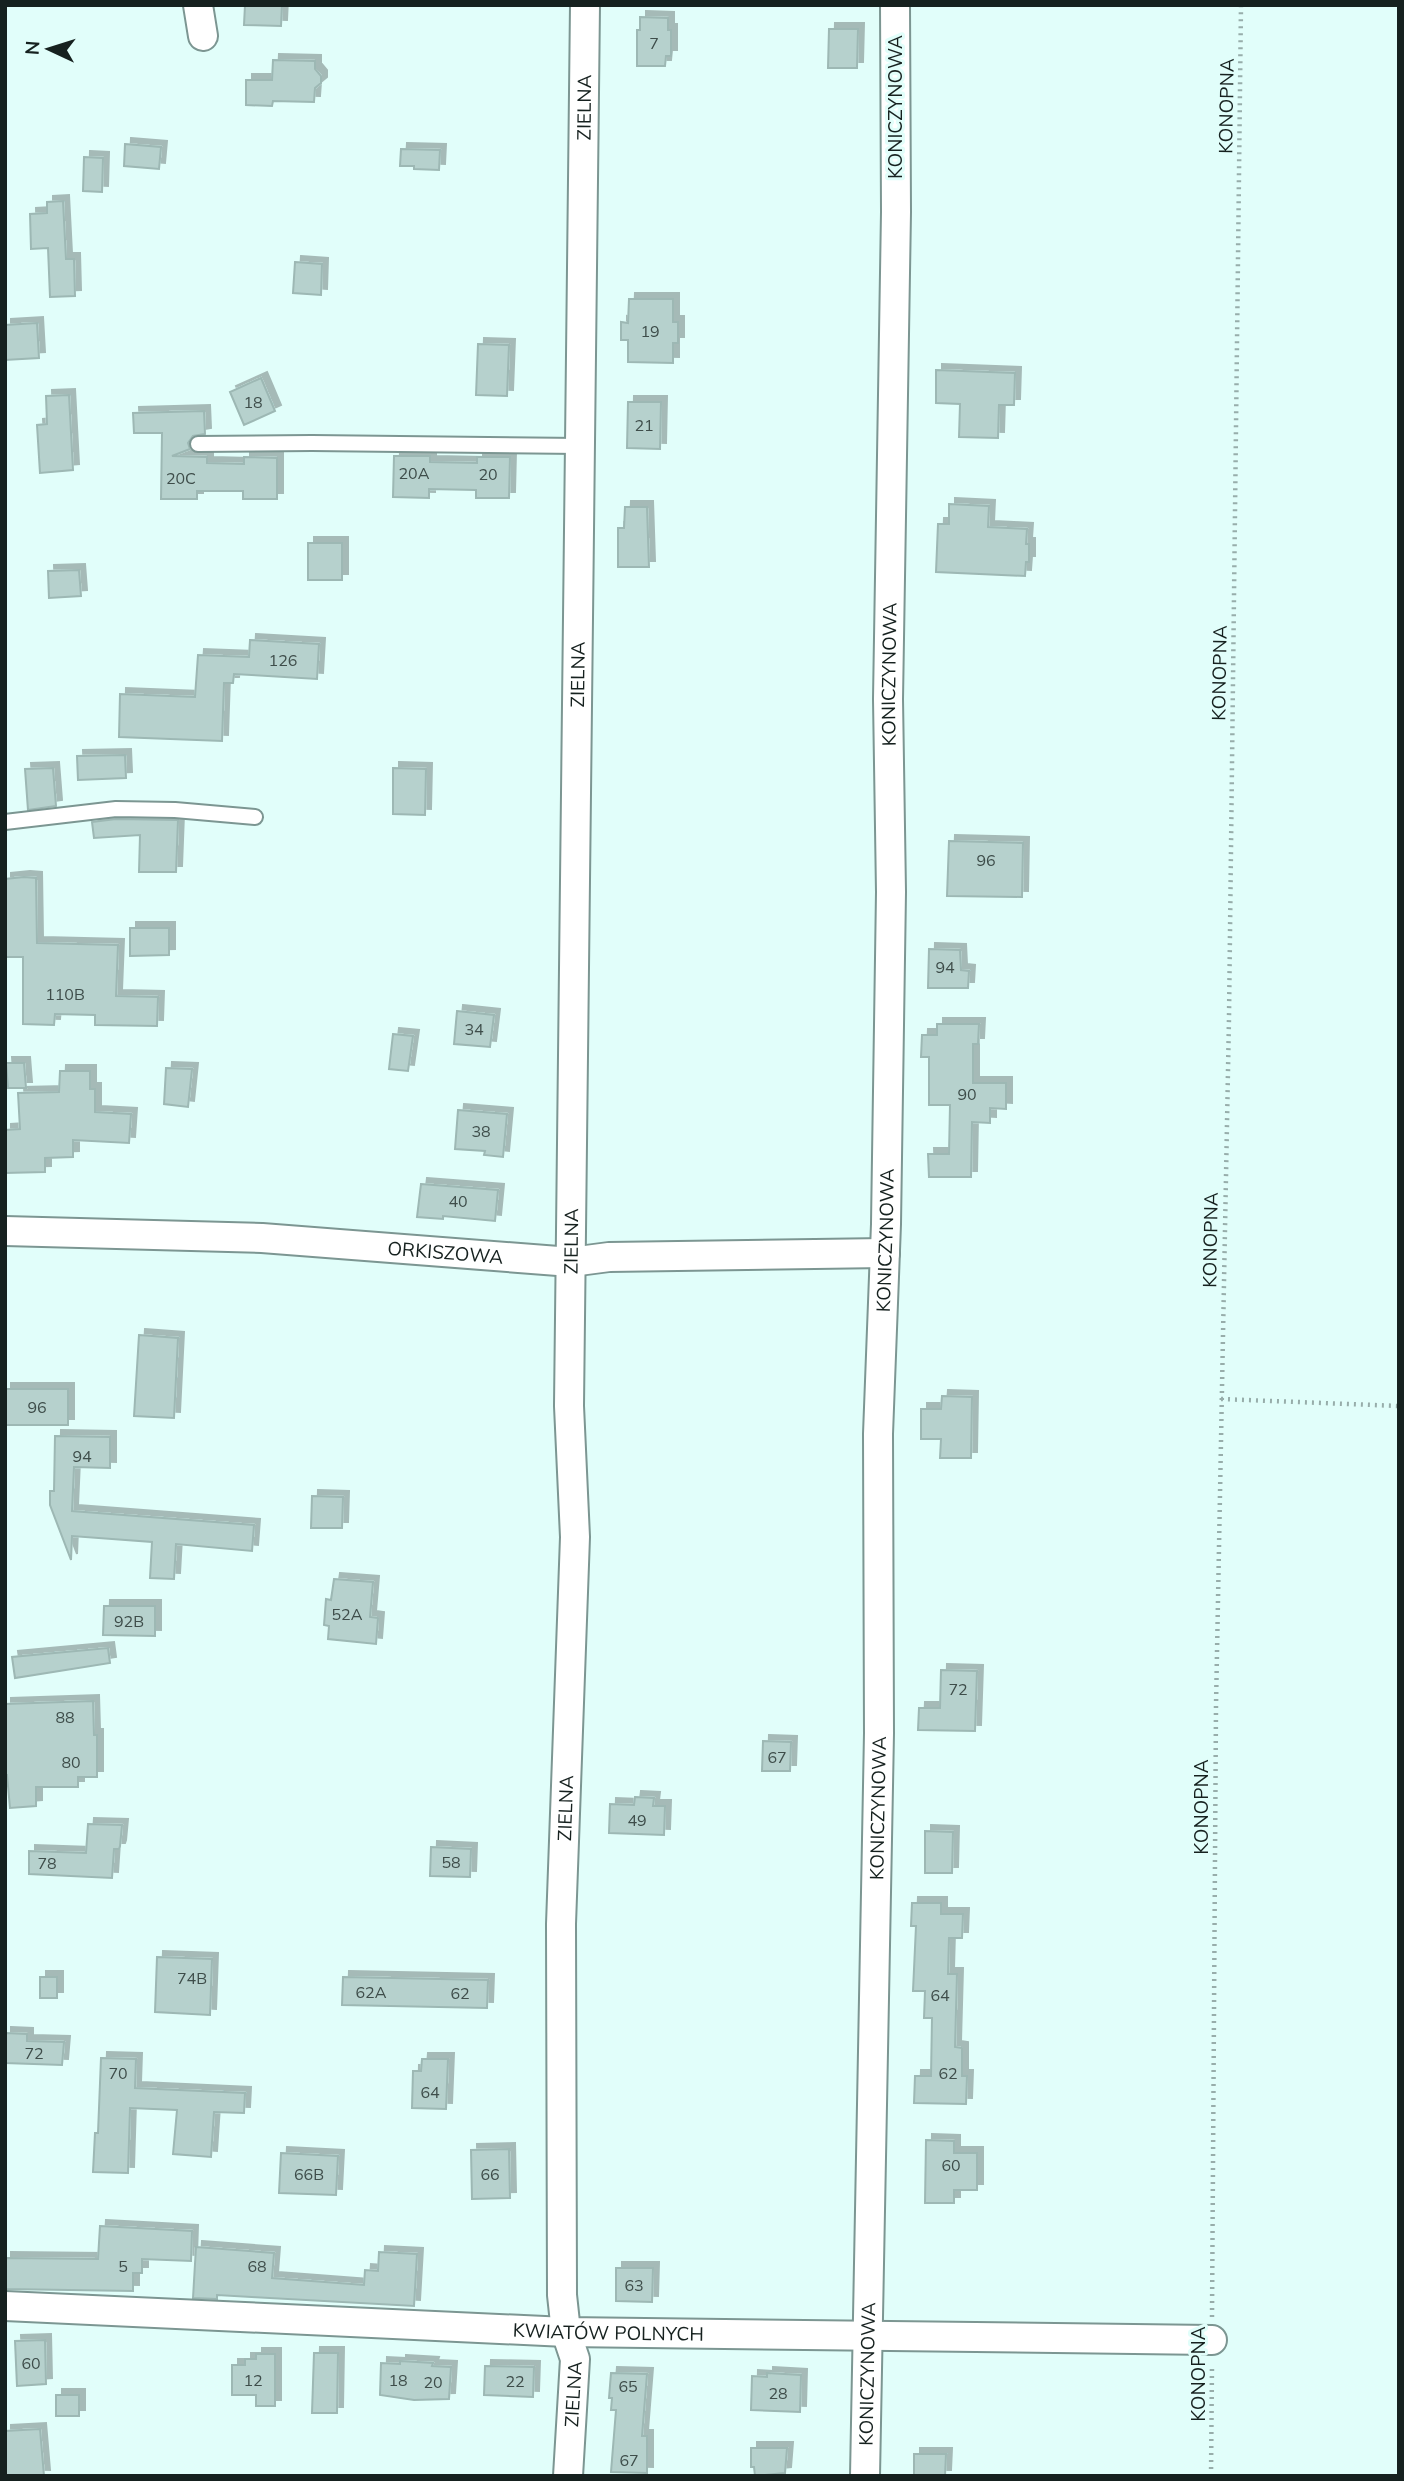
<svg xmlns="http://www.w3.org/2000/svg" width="1404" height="2481" font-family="Mulish,sans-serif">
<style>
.building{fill:#b6d1cd;stroke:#9db8b4;stroke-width:2;filter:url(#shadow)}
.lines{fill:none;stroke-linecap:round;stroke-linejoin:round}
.service-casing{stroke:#7c9692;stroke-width:18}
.minor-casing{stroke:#7c9692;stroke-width:32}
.path{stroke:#97adaa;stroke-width:4.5;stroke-dasharray:2 5;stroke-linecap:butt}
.service{stroke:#fff;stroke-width:14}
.minor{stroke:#fff;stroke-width:28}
.labels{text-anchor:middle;stroke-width:6;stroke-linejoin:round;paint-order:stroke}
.number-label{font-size:16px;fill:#3e4d4a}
.street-label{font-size:19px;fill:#16211f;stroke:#e1fefa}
</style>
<defs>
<filter id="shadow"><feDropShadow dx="6" dy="-6" stdDeviation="0" flood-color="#0004"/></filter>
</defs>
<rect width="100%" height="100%" fill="#e1fefa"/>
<path class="building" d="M 245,5 L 282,5 L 281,26 L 244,25 Z
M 640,17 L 668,18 L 668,30 L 671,30 L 671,56 L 666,56 L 665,66 L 637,66 L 637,30 L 640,30 Z
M 829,29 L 858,29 L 857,68 L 828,68 Z
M 273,60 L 315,61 L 315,69 L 321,76 L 321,83 L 315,88 L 314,102 L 273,101 L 272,106 L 246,105 L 246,80 L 272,80 Z
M 125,144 L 161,147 L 159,169 L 124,166 Z
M 401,149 L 440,150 L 439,170 L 414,169 L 414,166 L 400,166 Z
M 84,157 L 103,158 L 102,192 L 83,191 Z
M 63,201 L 66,259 L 74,259 L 75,296 L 50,297 L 48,248 L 31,249 L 30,214 L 47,213 L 47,202 Z
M 295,262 L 322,264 L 321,295 L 293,293 Z
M 629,299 L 673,299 L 673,322 L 678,322 L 678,343 L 673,343 L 673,363 L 628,362 L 628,340 L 621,340 L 621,322 L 628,323 Z
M 37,323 L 39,358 L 5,360 L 5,325 Z
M 478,344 L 509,345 L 507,396 L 476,395 Z
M 936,370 L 1015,373 L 1014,405 L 999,405 L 998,438 L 959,437 L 960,404 L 936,403 Z
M 261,378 L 275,411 L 244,425 L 230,392 Z
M 69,395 L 73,470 L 40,473 L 37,425 L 47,424 L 46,396 Z
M 628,402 L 661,402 L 660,449 L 627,448 Z
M 204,411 L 205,434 L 193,436 L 188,443 L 190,449 L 172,456 L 207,457 L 207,463 L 244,464 L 244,457 L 277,458 L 277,499 L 243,499 L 243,491 L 197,491 L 197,499 L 161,499 L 162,433 L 134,433 L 133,413 Z
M 394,456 L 430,456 L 430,462 L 477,463 L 477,457 L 510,457 L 509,498 L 476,498 L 476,490 L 429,489 L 429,498 L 393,497 Z
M 949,504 L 989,506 L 988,527 L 1027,529 L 1026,544 L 1029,544 L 1029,562 L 1026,562 L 1025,576 L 936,572 L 938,524 L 949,524 Z
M 625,507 L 647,507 L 649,567 L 618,567 L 618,528 L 624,528 Z
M 308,543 L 342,543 L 342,580 L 308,580 Z
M 79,570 L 81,596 L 49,598 L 48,571 Z
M 250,640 L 319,644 L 317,679 L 234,674 L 233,683 L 224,683 L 222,741 L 119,737 L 120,694 L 195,697 L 198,655 L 249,657 Z
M 125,755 L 126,778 L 78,780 L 77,756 Z
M 53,768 L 56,806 L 28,810 L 25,769 Z
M 393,768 L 426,769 L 425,815 L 393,814 Z
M 116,819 L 178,820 L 176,872 L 139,872 L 140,835 L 94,838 L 92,822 Z
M 949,841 L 1023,843 L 1022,897 L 947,896 Z
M 24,877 L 36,878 L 37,943 L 118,945 L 116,996 L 158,997 L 157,1026 L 95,1025 L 95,1015 L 55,1014 L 54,1025 L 23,1024 L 23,957 L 5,957 L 5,879 Z
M 130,928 L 169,928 L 169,955 L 130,956 Z
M 929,949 L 960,950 L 961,970 L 969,971 L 968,988 L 928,988 Z
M 457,1011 L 494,1015 L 490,1047 L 454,1044 Z
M 937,1024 L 979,1024 L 978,1044 L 973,1044 L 973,1083 L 1006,1083 L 1006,1109 L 990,1108 L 990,1123 L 972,1122 L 971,1177 L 929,1177 L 928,1154 L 949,1154 L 950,1105 L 929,1105 L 929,1057 L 921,1057 L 922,1035 L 937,1035 Z
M 393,1034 L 413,1036 L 408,1071 L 389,1069 Z
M 6,1063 L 24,1063 L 26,1088 L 8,1088 Z
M 166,1068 L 192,1069 L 188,1107 L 164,1104 Z
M 60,1071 L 90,1071 L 90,1089 L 95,1089 L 95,1112 L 131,1114 L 129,1143 L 73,1140 L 73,1157 L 45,1158 L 45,1172 L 5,1173 L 5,1130 L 20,1129 L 18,1093 L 59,1092 Z
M 458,1110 L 507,1114 L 503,1157 L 484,1155 L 485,1151 L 455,1149 Z
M 421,1184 L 498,1190 L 495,1221 L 443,1216 L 443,1219 L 417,1217 Z
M 139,1335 L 178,1338 L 174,1418 L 134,1416 Z
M 5,1389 L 68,1389 L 68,1425 L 5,1425 Z
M 942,1396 L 972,1397 L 971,1458 L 940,1458 L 941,1439 L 921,1439 L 921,1409 L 941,1409 Z
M 55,1436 L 110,1437 L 110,1468 L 74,1467 L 72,1511 L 254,1525 L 252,1551 L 176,1544 L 174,1579 L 150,1578 L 152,1542 L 72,1536 L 71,1560 L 50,1505 L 50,1491 L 54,1491 Z
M 312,1496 L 343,1497 L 342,1528 L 311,1528 Z
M 334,1579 L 373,1582 L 370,1617 L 378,1618 L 376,1644 L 328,1639 L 329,1626 L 324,1625 L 326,1599 L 331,1600 Z
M 104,1606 L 155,1606 L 155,1636 L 103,1635 Z
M 108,1648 L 110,1663 L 15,1678 L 12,1657 Z
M 941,1670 L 977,1671 L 975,1731 L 918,1730 L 919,1708 L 940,1708 Z
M 93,1701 L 94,1735 L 97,1735 L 97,1777 L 78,1777 L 78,1787 L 36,1787 L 36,1806 L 10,1808 L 7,1775 L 5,1775 L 5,1704 Z
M 763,1741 L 791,1742 L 790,1771 L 762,1771 Z
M 635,1797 L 654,1798 L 653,1806 L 665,1806 L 664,1835 L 609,1833 L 610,1804 L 634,1805 Z
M 88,1824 L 122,1825 L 120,1846 L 119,1849 L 114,1849 L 112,1878 L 29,1874 L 29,1851 L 86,1853 Z
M 925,1831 L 953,1832 L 952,1873 L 925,1873 Z
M 431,1847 L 471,1849 L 470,1877 L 430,1876 Z
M 912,1903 L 941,1903 L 941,1914 L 963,1914 L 962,1938 L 949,1938 L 948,1974 L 957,1974 L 955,2047 L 962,2048 L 962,2076 L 967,2076 L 966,2104 L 914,2103 L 915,2076 L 931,2076 L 932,2018 L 924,2018 L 925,1991 L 913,1991 L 916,1926 L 911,1926 Z
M 157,1957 L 212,1959 L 210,2015 L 155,2012 Z
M 40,1977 L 57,1977 L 57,1998 L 40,1998 Z
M 343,1977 L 488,1980 L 487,2008 L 342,2005 Z
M 5,2033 L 27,2034 L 27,2041 L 64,2042 L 62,2065 L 5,2063 Z
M 101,2058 L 136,2059 L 135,2088 L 245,2093 L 244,2113 L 214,2112 L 211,2157 L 173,2154 L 177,2110 L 130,2108 L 128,2173 L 93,2172 L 95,2133 L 98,2133 Z
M 422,2059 L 448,2059 L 446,2109 L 412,2108 L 413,2071 L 421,2071 Z
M 926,2140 L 954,2141 L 954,2153 L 977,2153 L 977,2190 L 954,2190 L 954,2203 L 925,2203 Z
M 509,2149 L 510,2198 L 472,2199 L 471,2150 Z
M 281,2153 L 338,2156 L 336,2195 L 279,2193 Z
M 100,2226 L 192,2231 L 191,2261 L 142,2259 L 142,2273 L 133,2273 L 133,2291 L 5,2289 L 5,2258 L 98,2259 Z
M 196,2247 L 274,2253 L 272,2278 L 364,2285 L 365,2270 L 378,2271 L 379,2252 L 417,2254 L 414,2306 L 217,2295 L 217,2299 L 193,2298 Z
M 616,2268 L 653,2268 L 652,2302 L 616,2301 Z
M 45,2340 L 46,2384 L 17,2386 L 15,2341 Z
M 314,2353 L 338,2353 L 337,2413 L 312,2413 Z
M 256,2354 L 275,2354 L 275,2406 L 256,2406 L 256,2395 L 232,2395 L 232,2365 L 245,2365 L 245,2359 L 256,2359 Z
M 400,2361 L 433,2363 L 432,2366 L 451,2367 L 449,2399 L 414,2400 L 380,2395 L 381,2363 L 400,2364 Z
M 485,2366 L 534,2367 L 533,2397 L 484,2395 Z
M 611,2373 L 647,2374 L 642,2436 L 647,2436 L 647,2473 L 611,2472 L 616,2410 L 611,2410 L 612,2398 L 609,2398 Z
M 767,2373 L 801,2375 L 800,2412 L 751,2410 L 752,2376 L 767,2377 Z
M 56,2395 L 79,2395 L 79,2416 L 56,2416 Z
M 40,2429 L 44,2476 L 5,2475 L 5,2431 Z
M 751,2448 L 787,2448 L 785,2473 L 755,2476 L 754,2467 L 751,2467 Z
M 914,2454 L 946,2454 L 945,2476 L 914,2476 Z"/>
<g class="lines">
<defs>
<path id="service" d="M 198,444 L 312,443 L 580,446
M 5,822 L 116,809 L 175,810 L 255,817"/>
<g id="minor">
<path d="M 198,5 L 203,36"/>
<path id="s1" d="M 5,1231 L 262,1238 L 571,1262 L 609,1257 L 885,1253"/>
<path id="s2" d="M 5,2306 L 566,2332 L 1212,2340"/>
<path id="s3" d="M 568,2476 L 575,2359 L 566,2332 L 562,2295 L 561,1924 L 575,1537 L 569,1406 L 585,5"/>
<path id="s4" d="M 865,2476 L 879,1733 L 878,1434 L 886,1224 L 891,892 L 888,699 L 896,212 L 895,5"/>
</g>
</defs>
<use href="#service" class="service-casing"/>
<use href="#minor" class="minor-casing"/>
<path class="path" d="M 1221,1399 L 1399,1406
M 1212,2317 L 1216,1706 L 1229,1018 L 1241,5
M 1211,2476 L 1212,2365"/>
<use href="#service" class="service"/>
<use href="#minor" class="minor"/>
</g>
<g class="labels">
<g class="number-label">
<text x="654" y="49">7</text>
<text x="650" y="337">19</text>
<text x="253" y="408">18</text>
<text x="644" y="431">21</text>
<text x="414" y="479">20A</text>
<text x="488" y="480">20</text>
<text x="181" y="484">20C</text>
<text x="283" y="666">126</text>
<text x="986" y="866">96</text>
<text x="945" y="973">94</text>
<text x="65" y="1000">110B</text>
<text x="474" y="1035">34</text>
<text x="967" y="1100">90</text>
<text x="481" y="1137">38</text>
<text x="458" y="1207">40</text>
<text x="37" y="1413">96</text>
<text x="82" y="1462">94</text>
<text x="347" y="1620">52A</text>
<text x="129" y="1627">92B</text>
<text x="958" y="1695">72</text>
<text x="65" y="1723">88</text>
<text x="777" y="1763">67</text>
<text x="71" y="1768">80</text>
<text x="637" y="1826">49</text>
<text x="451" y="1868">58</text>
<text x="47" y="1869">78</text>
<text x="192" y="1984">74B</text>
<text x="371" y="1998">62A</text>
<text x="460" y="1999">62</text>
<text x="940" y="2001">64</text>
<text x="34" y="2059">72</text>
<text x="118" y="2079">70</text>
<text x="948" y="2079">62</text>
<text x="430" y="2098">64</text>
<text x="951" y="2171">60</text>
<text x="309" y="2180">66B</text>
<text x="490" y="2180">66</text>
<text x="123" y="2272">5</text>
<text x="257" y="2272">68</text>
<text x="634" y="2291">63</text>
<text x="31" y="2369">60</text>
<text x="253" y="2386">12</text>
<text x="398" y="2386">18</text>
<text x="515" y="2387">22</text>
<text x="433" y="2388">20</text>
<text x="628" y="2392">65</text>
<text x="778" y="2399">28</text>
<text x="629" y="2466">67</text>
</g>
<g class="street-label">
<text transform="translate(1226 106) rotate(-89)" y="7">KONOPNA</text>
<text transform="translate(895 107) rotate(-90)" y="7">KONICZYNOWA</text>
<text dy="7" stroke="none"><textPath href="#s3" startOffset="2371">ZIELNA</textPath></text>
<text transform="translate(1219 673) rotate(-89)" y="7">KONOPNA</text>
<text dy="7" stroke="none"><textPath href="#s4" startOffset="1802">KONICZYNOWA</textPath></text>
<text dy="7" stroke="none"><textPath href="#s3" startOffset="1804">ZIELNA</textPath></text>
<text transform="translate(1210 1240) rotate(-89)" y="7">KONOPNA</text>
<text dy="7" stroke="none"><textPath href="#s4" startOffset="1236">KONICZYNOWA</textPath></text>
<text dy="7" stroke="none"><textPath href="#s3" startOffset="1237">ZIELNA</textPath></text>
<text dy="7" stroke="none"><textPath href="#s1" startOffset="441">ORKISZOWA</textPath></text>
<text dy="7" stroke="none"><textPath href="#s4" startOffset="668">KONICZYNOWA</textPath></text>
<text transform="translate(1201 1807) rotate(-90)" y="7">KONOPNA</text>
<text dy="7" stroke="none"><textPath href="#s3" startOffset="670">ZIELNA</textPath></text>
<text dy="7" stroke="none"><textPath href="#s2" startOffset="604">KWIATÓW POLNYCH</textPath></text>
<text dy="7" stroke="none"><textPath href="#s4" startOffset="102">KONICZYNOWA</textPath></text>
<text transform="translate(1198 2374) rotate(-90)" y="7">KONOPNA</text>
<text dy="7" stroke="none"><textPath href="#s3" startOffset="82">ZIELNA</textPath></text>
</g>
</g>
<rect width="1404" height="2481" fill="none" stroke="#16211f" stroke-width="14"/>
<g transform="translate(49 49) rotate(274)" stroke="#e1fefa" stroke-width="5" paint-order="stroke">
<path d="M0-5L12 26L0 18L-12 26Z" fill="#16211f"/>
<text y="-10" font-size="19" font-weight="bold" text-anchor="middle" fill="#16211f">N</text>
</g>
</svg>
